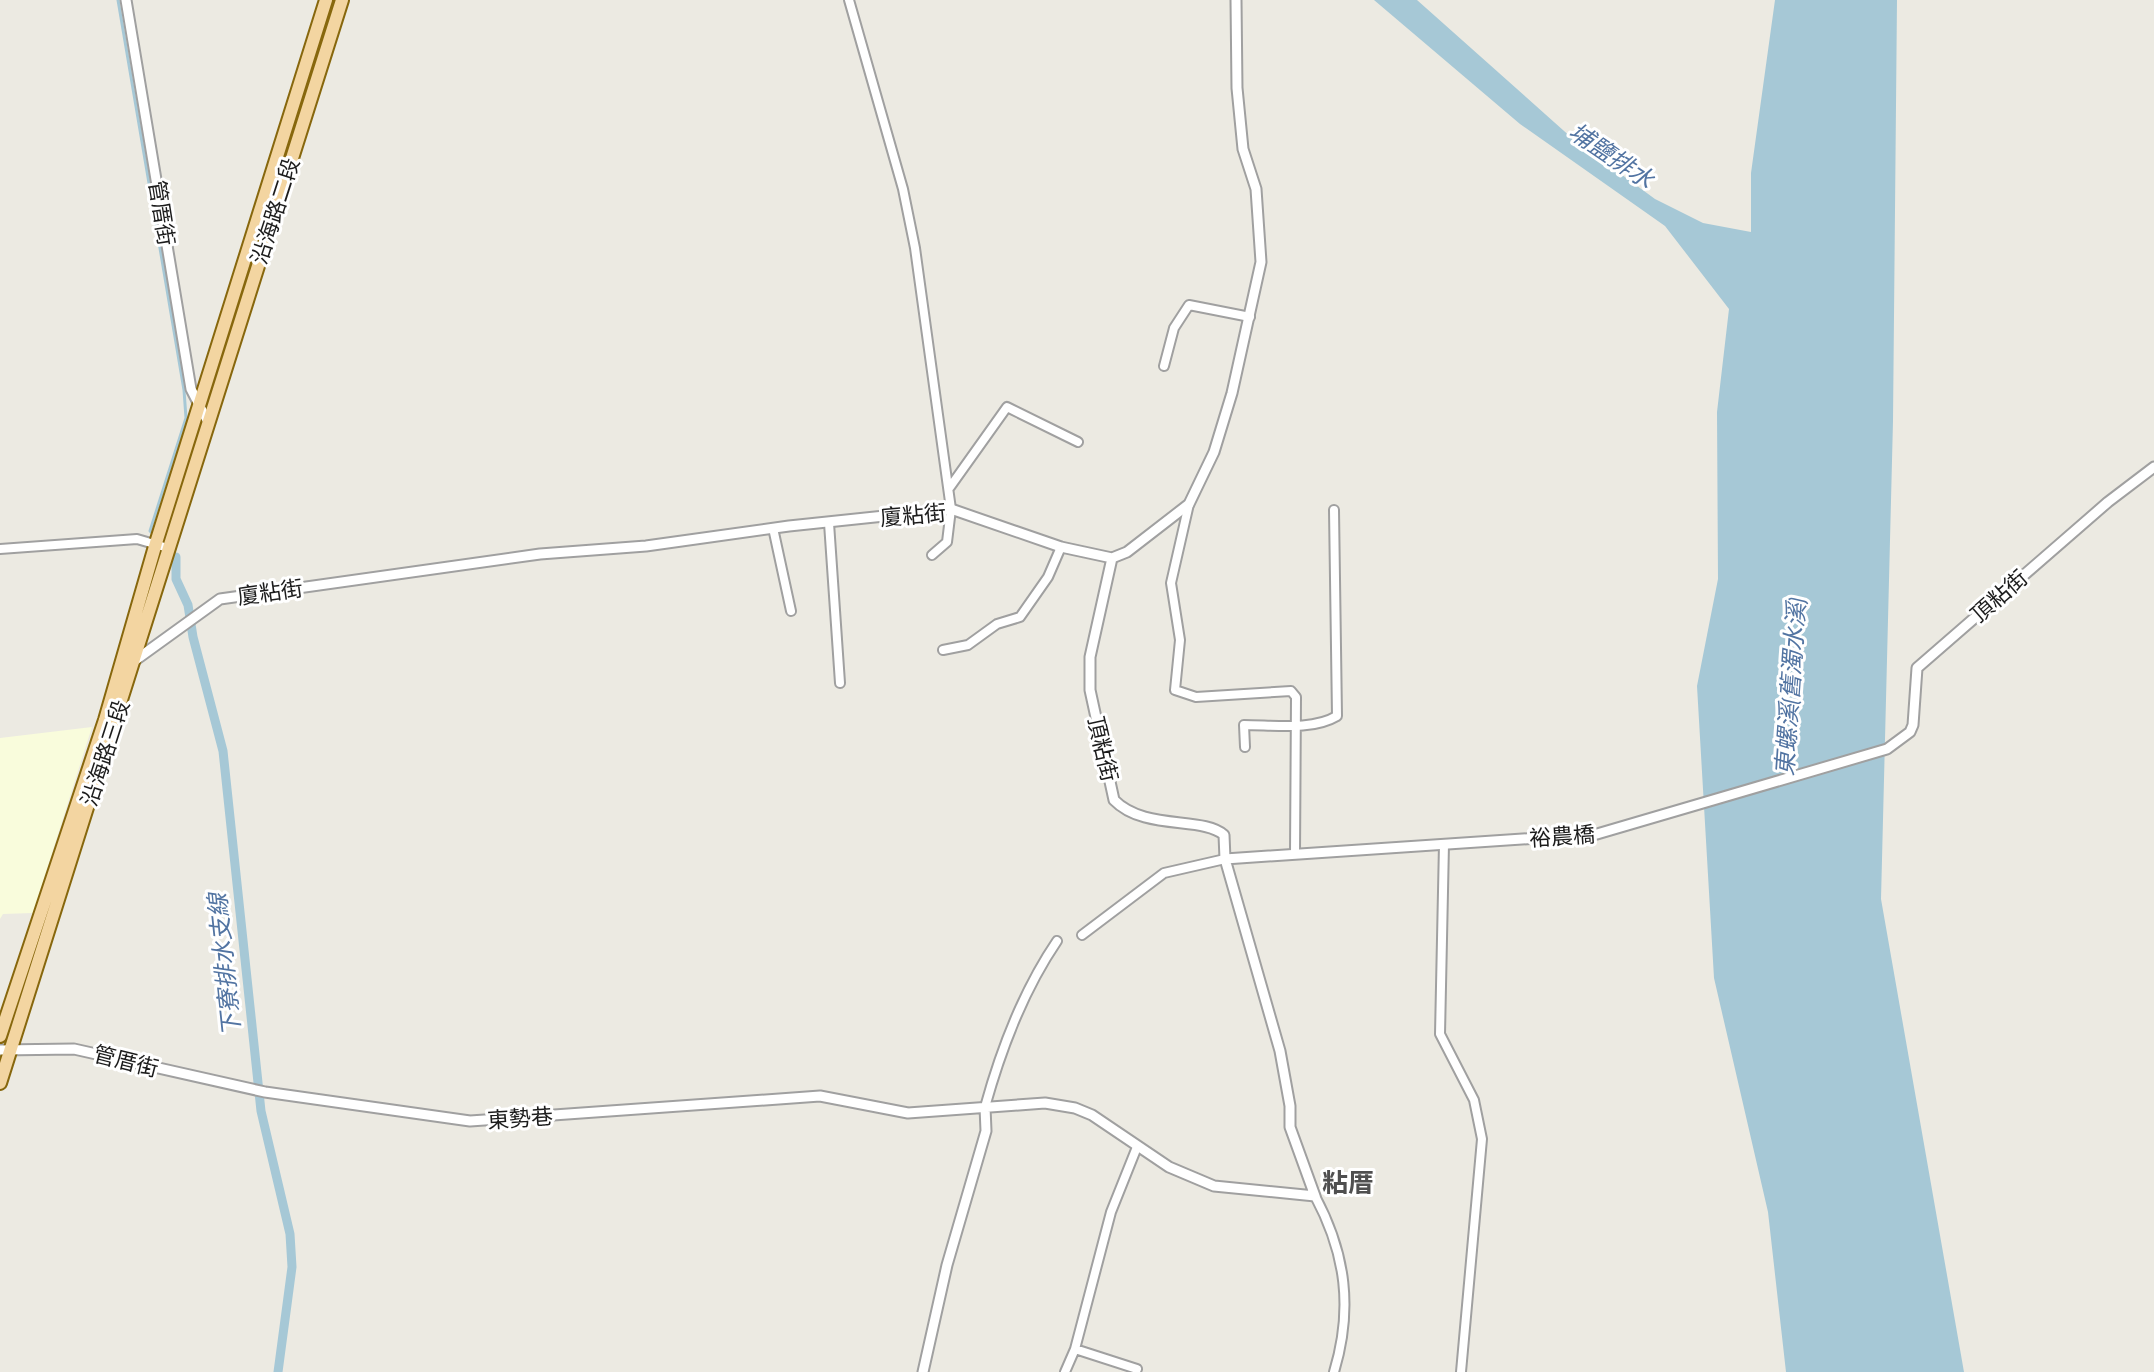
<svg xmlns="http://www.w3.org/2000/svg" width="2154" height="1372" font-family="'Sofia Sans Condensed','Noto Sans TC',sans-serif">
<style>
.education{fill:#f9fcdc}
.water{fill:#a6c8d6}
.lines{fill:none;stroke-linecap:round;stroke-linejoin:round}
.stream{stroke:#a6c8d6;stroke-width:3}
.canal{stroke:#a6c8d6;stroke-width:9}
.minor-casing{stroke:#a0a0a0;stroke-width:12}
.tertiary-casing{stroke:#a0a0a0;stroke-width:13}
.primary-casing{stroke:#87670d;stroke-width:16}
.minor{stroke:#fff;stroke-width:8}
.tertiary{stroke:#fff;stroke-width:9}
.primary{stroke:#f3d5a1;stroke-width:12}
.labels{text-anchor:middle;stroke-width:6;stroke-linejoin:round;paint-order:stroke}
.street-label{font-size:22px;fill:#1c1c1c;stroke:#fff}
.water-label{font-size:24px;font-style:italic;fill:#5274a2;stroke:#fff}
.quarter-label{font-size:26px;font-weight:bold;fill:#4f4f4f;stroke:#fff}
</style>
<rect width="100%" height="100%" fill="#eceae2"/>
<path class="education" d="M 92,727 L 33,913 L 3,914 L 0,919 L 0,738 Z"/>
<path class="water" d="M 1374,0 L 1417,0 L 1573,139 L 1655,199 L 1703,223 L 1751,232 L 1751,173 L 1775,0 L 1897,0 L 1893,421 L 1881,899 L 1964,1372 L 1786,1372 L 1768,1212 L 1714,978 L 1697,686 L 1718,579 L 1717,412 L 1729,309 L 1665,226 L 1520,124 Z"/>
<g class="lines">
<path class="stream" d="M 118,0 L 184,390 L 186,418 L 150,531 L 155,535"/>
<path class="canal" d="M 176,557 L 176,579 L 188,605 L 193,637 L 223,751 L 261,1111 L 290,1234 L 292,1267 L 278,1372"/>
<defs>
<path id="minor" d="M 849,0 L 903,189 L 915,248 L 951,509 L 947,542 L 932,555
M 1164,366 L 1174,328 L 1189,305 L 1250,317
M 950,487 L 1007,407 L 1078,442
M 1189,504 L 1171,583 L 1180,640 L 1175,690 L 1196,697 L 1291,691 L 1296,697 L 1295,854
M 829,523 L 840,683
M 773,528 L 791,611
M 0,549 L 137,539 L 168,548
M 943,650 L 968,645 L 997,624 L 1020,617 L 1048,577 L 1061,547
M 1245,747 L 1244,725 C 1273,725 1312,731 1337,716 L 1334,510
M 1444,844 L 1440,1034 L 1474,1100 L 1482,1139 L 1461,1372
M 1082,935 L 1164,873 L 1225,859
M 985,1107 C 1001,1049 1023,991 1057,941
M 1315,1196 C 1346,1254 1353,1309 1334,1372
M 1075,1349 L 1137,1369
M 1065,1372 L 1075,1349 L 1111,1212 L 1137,1147"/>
<path id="tertiary" d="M 126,0 L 191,389 L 208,422
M 130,664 L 220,599 L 540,554 L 646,546 L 789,526 L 951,509 L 1061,547 L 1112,558 L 1127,552 L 1189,504 L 1214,452 L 1232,393 L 1261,262 L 1256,189 L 1243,149 L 1237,88 L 1236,0
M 1225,859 L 1597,834 L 1887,749 L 1910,732 L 1913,725 L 1917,668 L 2108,502 L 2154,467
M 0,1050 L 74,1049 L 265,1092 L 470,1121 L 820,1096 L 908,1113 L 1045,1103 L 1075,1108 L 1092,1115 L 1169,1167 L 1214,1186 L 1315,1196 L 1290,1127 L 1290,1106 L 1280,1051 L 1225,859 L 1224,835 C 1203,816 1144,831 1114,800 L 1090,690 L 1090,657 L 1112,558
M 923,1372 L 947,1265 L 986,1131 L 985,1107"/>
<path id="primary" d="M 0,1036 L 105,720 L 156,543 L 326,0
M 0,1083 L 342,0"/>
</defs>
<use href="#minor" class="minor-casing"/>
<use href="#tertiary" class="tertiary-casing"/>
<use href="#primary" class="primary-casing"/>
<use href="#minor" class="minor"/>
<use href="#tertiary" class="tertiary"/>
<use href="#primary" class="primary"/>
</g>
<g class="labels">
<g class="street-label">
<text transform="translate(275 211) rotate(-72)" y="8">沿海路二段</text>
<text transform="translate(162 213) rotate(81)" y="8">管厝街</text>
<text transform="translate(913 515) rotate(-5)" y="8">廈粘街</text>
<text transform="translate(270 592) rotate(-8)" y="8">廈粘街</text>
<text transform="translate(1999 596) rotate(-41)" y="8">頂粘街</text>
<text transform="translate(1103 749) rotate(77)" y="8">頂粘街</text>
<text transform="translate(105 753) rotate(-72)" y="8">沿海路三段</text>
<text transform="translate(1562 836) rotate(-4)" y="8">裕農橋</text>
<text transform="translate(126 1061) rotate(14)" y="8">管厝街</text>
<text transform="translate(520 1118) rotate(-4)" y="8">東勢巷</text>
</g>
<g class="water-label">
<text transform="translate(1611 156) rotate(34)" y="8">埔鹽排水</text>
<text transform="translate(1791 687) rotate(-86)" y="8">東螺溪(舊濁水溪)</text>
<text transform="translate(225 965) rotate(-96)" y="8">下寮排水支線</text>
</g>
<g class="quarter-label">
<text x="1348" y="1192">粘厝</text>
</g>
</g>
</svg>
